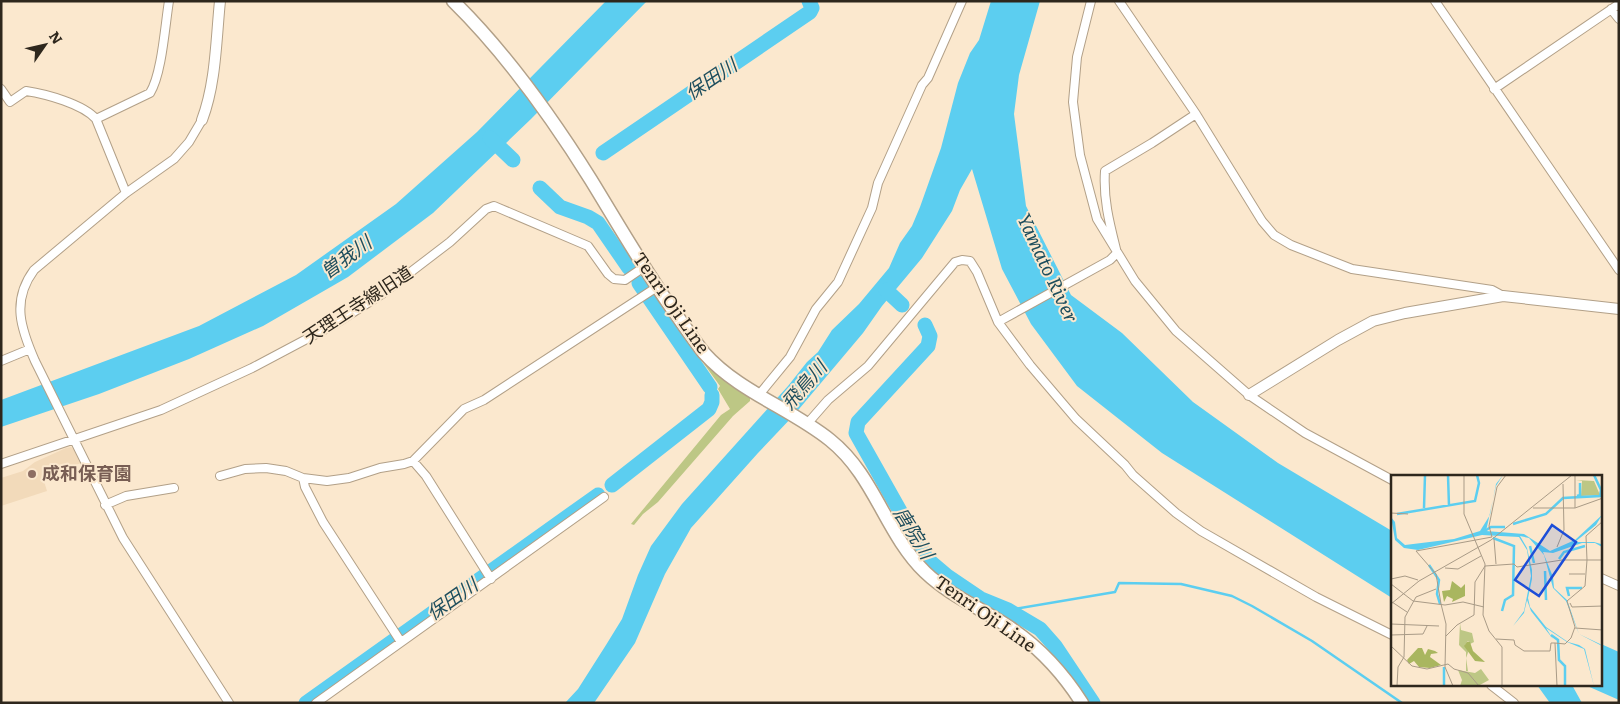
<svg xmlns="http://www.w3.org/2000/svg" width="1620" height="704" font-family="Literata,'Noto Sans JP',serif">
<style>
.built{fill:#f2daba}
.green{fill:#bdc785}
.water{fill:#5ccef0}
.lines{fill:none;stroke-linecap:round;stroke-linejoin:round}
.stream{stroke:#5ccef0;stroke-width:2.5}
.river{stroke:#5ccef0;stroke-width:15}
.minor-casing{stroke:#b2a088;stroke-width:10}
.tertiary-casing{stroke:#b2a088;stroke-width:12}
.primary-casing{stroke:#b2a088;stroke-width:15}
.minor{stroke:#fff;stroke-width:8}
.tertiary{stroke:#fff;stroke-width:10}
.primary{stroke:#fff;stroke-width:12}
.education-dot{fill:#8d6e63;stroke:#fbe8ce;stroke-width:2}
.labels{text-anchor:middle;stroke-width:4;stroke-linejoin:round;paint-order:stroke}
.street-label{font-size:18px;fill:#2e271d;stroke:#fbe8ce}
.education-label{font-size:18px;font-weight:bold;fill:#785e54;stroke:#fbe8ce;text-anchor:start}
.water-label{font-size:19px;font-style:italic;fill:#1e4e5d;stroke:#fbe8ce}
.inset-river{fill:none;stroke:#5ccef0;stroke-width:2.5}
.inset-road{fill:none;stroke:#a99b87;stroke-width:1}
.view{fill:#1d4ed8;fill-opacity:0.15;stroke:#1d4ed8;stroke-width:2.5}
.inset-edge{fill:none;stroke:#2e271d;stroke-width:2.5}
</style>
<rect width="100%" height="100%" fill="#fbe8ce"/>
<path class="built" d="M 71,447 L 76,451 L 81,463 L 43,478 L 47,491 L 1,506 L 1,478 L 23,471 L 35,462 L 66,448 Z"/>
<path class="green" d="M 686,339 L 750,397 L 750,401 L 733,416 L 658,502 L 643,514 L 634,525 L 631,524 L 721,415 L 730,409 L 718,389 L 720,386 Z"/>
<path class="water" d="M 606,1 L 647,1 L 531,119 L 433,213 L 348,277 L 263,326 L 189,359 L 99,394 L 1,427 L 1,400 L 199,326 L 296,275 L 396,204 L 477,132 Z
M 991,1 L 1040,1 L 1019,75 L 1014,114 L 1026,206 L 1071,295 L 1122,333 L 1193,402 L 1278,463 L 1392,531 L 1392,598 L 1162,453 L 1077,386 L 1031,324 L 1002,269 L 972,169 L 960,190 L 952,211 L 922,258 L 882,306 L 863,333 L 794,415 L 758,453 L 691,528 L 665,574 L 635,643 L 594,703 L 565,703 L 578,689 L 606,645 L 622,619 L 638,575 L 651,546 L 682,504 L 788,386 L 807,362 L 818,352 L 832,330 L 859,304 L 889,268 L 900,243 L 912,226 L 920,207 L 941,148 L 958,83 L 970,53 L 979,40 Z
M 1601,644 L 1619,652 L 1619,700 L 1585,685 L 1601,685 Z
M 1537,685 L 1572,685 L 1582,703 L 1550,703 Z"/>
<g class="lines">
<path class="stream" d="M 1008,610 L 1115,592 L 1119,583 L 1181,584 L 1232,596 L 1252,606 L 1312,641 L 1402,703"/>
<path class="river" d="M 490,138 L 513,160
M 603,153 L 810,12 L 812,8 L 809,1
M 540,188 L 560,207 L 588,217 L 598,223 L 629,268
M 639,283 L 710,387
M 886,290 L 902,305
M 925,325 L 930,336 L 928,346 L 858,422 L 856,433 L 927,559 L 947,576 L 981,599 L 1008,610 L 1040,629 L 1055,646 L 1093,703
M 612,485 L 709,409 L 712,402 L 712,395
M 306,703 L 598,495"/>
<defs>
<path id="minor" d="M 1091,1 L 1077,57 L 1073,102 L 1080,155 L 1097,219 L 1135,281 L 1176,331 L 1249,395 L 1305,433 L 1392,480
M 1119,1 L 1196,114 L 1262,221 L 1274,235 L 1291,245 L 1352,269 L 1492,290 L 1503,296
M 1435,1 L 1619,270
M 1611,9 L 1619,19
M 1,89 L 10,102 L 26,91 C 46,94 83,104 96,119 L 126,193
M 1494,89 L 1619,4
M 96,119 L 150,93 C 162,74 165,25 169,1
M 202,120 L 189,142 L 174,159 L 126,193 L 34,270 C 11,301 21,329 35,361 L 123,538 L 229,703
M 998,322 L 1110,260 L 1117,253 C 1110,225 1103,200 1105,171 L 1152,143 L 1196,114
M 1,361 L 30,349
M 758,396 L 790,357 L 816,309 L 838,282 L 872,208 L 878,183 L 922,85 L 928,78 L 962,1
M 807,424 L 828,400 L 868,366 L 955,262 L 962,260 L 970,261 L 977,272 L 998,322 L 1030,365 L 1076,419 L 1125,465 L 1133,475 L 1176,513 L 1201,531 L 1316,597 L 1392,635
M 413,461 L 426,476 L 491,579
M 1,464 L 161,410 L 252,368 L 335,324 L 382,294 L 450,242 L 486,209 L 494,206 L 588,246 L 608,274 L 614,279 L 625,280 L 644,267
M 220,476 L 245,469 L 266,468 L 286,471 L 303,478 L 327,481 L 349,478 L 380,468 L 404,464 L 413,461 L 464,409 L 484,400 L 657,287
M 303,478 L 305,487 L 323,522 L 401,642
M 105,505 L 126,496 L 174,488
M 1601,578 L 1619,586
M 1491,685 L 1514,703
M 316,703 L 604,497"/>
<path id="tertiary" d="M 202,120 C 216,83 216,40 220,1
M 1249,395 L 1338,340 L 1373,321 L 1405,313 L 1503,296 L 1619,309"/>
<path id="primary" d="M 453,1 C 507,54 551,116 591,180 C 618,224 643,268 673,310 C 683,324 693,339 704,353 C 739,392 790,408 830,440 C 875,476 885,533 925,572 C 950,596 981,608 1009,627 C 1039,647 1063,673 1082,703"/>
</defs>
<use href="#minor" class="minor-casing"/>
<use href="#tertiary" class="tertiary-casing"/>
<use href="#primary" class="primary-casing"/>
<use href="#minor" class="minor"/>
<use href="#tertiary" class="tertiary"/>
<use href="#primary" class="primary"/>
</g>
<circle class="education-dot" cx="32" cy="474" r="5"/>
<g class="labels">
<g class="street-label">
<text transform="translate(671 303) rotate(55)" y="6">Tenri Oji Line</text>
<text transform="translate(358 305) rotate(-33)" y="6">天理王寺線旧道</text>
<text transform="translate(985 614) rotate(35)" y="6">Tenri Oji Line</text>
</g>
<g class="education-label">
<text x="42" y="480">成和保育園</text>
</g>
<g class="water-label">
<text transform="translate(711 79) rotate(-34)" y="7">保田川</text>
<text transform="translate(346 257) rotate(-36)" y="7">曽我川</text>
<text transform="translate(1048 268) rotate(65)" y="7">Yamato River</text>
<text transform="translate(804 385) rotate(-49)" y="7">飛鳥川</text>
<text transform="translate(914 533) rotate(58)" y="7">唐院川</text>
<text transform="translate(452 599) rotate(-35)" y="7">保田川</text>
</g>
</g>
<g transform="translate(1391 475)">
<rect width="211" height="211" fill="#fbe8ce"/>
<path d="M 185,5 L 203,6 L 209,20 L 190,21 L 191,6 ZM 69,148 L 70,155 L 81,158 L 83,167 L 79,169 L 77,166 L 74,170 L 78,175 L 75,183 L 77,196 L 75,196 L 75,177 L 68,170 ZM 90,194 L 98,205 L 87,211 L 69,211 L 71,205 L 67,195 L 84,198 Z" fill="#bdc785"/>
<path d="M 61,106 L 70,113 L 74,109 L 74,121 L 61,127 L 62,124 L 56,121 L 53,127 L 51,116 L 59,115 ZM 76,167 L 79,167 L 82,176 L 94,187 L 84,186 L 73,171 ZM 27,173 L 31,173 L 34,180 L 37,174 L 44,176 L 47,178 L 40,179 L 39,182 L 50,190 L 39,193 L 28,192 L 23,186 L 18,189 L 16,185 Z" fill="#a9b65f"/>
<path d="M 112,0 L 105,11 L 95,56 L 133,59 L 159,76 L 184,65 L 211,40 L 205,50 L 184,67 L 203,67 L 210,69 L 211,72 L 204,68 L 191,68 L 162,78 L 152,77 L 162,102 L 163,113 L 176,125 L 188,159 L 209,169 L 211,171 L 188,159 L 175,126 L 162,113 L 153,80 L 138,63 L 129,61 L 136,73 L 141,95 L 141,104 L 137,123 L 139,132 L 155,152 L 177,167 L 188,170 L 194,174 L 203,211 L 193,174 L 176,167 L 155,153 L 162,164 L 165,211 L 162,164 L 140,136 L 136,125 L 133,138 L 122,151 L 122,211 L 122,151 L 133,136 L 140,101 L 136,75 L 128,62 L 91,60 L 27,75 L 13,73 L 4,65 L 0,42 L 4,47 L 6,63 L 14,70 L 63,64 L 89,56 L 99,40 L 105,9 Z" fill="#5ccef0"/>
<path class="inset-river" d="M 57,0 L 58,31M 186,21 L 189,20 L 189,8M 33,33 L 34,0M 6,39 L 84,26 L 88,8 L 86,0M 122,49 L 155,39 L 172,23 L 209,21 L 210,15 L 203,0M 92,57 L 100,52 L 114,52M 102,63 L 123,71 L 122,120 L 114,125 L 111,136M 139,71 L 143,88M 168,84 L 173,77 L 194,71M 38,90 L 48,105 L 46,119 L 49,129M 154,96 L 155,125M 178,121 L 176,113 L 191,113M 160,160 L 167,165 L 168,185 L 174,191 L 174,211M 53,211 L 53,192"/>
<path class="inset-road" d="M 73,0 L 73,39 L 94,89 L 92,140 L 98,156 L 111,172 L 111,211M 184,0 L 184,33M 142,33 L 184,33 L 212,23M 0,38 L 17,39M 103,64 L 105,89M 166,72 L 173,55 L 172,9M 196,85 L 195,61 L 212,46M 94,91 L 123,89 L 126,92 L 171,85 L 212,85M 54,93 L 67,94 L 90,81M 178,99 L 194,99M 0,104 L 14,101 L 27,105M 0,109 L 22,126 L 54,130 L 72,127 L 93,132M 1,127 L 16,137M 179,128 L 181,132 L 212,131M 0,129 L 28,106 L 100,65 L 181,0M 50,129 L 45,99 L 25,76 L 101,62 L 98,51 L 106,12 L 115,0M 50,129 L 55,149 L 54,192 L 62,211M 0,149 L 48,151M 184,153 L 212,155M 0,160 L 32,159 L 36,151M 55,161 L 66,150 L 83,140 L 84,107 L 94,91M 105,164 L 123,165 L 124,170 L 133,176 L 159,176 L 160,168 L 164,168M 0,171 L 21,191 L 36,194 L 57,189 L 63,194 L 77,198 L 88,211M 13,182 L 14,142 L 25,122 L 45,114M 6,211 L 7,192 L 13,182M 166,211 L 164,168 L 174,169 L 180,163 L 184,152 L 176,126 L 194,111 L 196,85"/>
<path class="view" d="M 161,50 L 185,67 L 148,121 L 124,105 Z"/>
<rect width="211" height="211" class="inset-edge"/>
</g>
<rect width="1620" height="704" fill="none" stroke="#2e271d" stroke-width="5"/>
<g transform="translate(45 45) rotate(56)" stroke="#fbe8ce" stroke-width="4" paint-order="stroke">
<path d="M0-4L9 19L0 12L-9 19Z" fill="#2e271d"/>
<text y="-8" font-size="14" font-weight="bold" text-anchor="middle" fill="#2e271d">N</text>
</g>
</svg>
